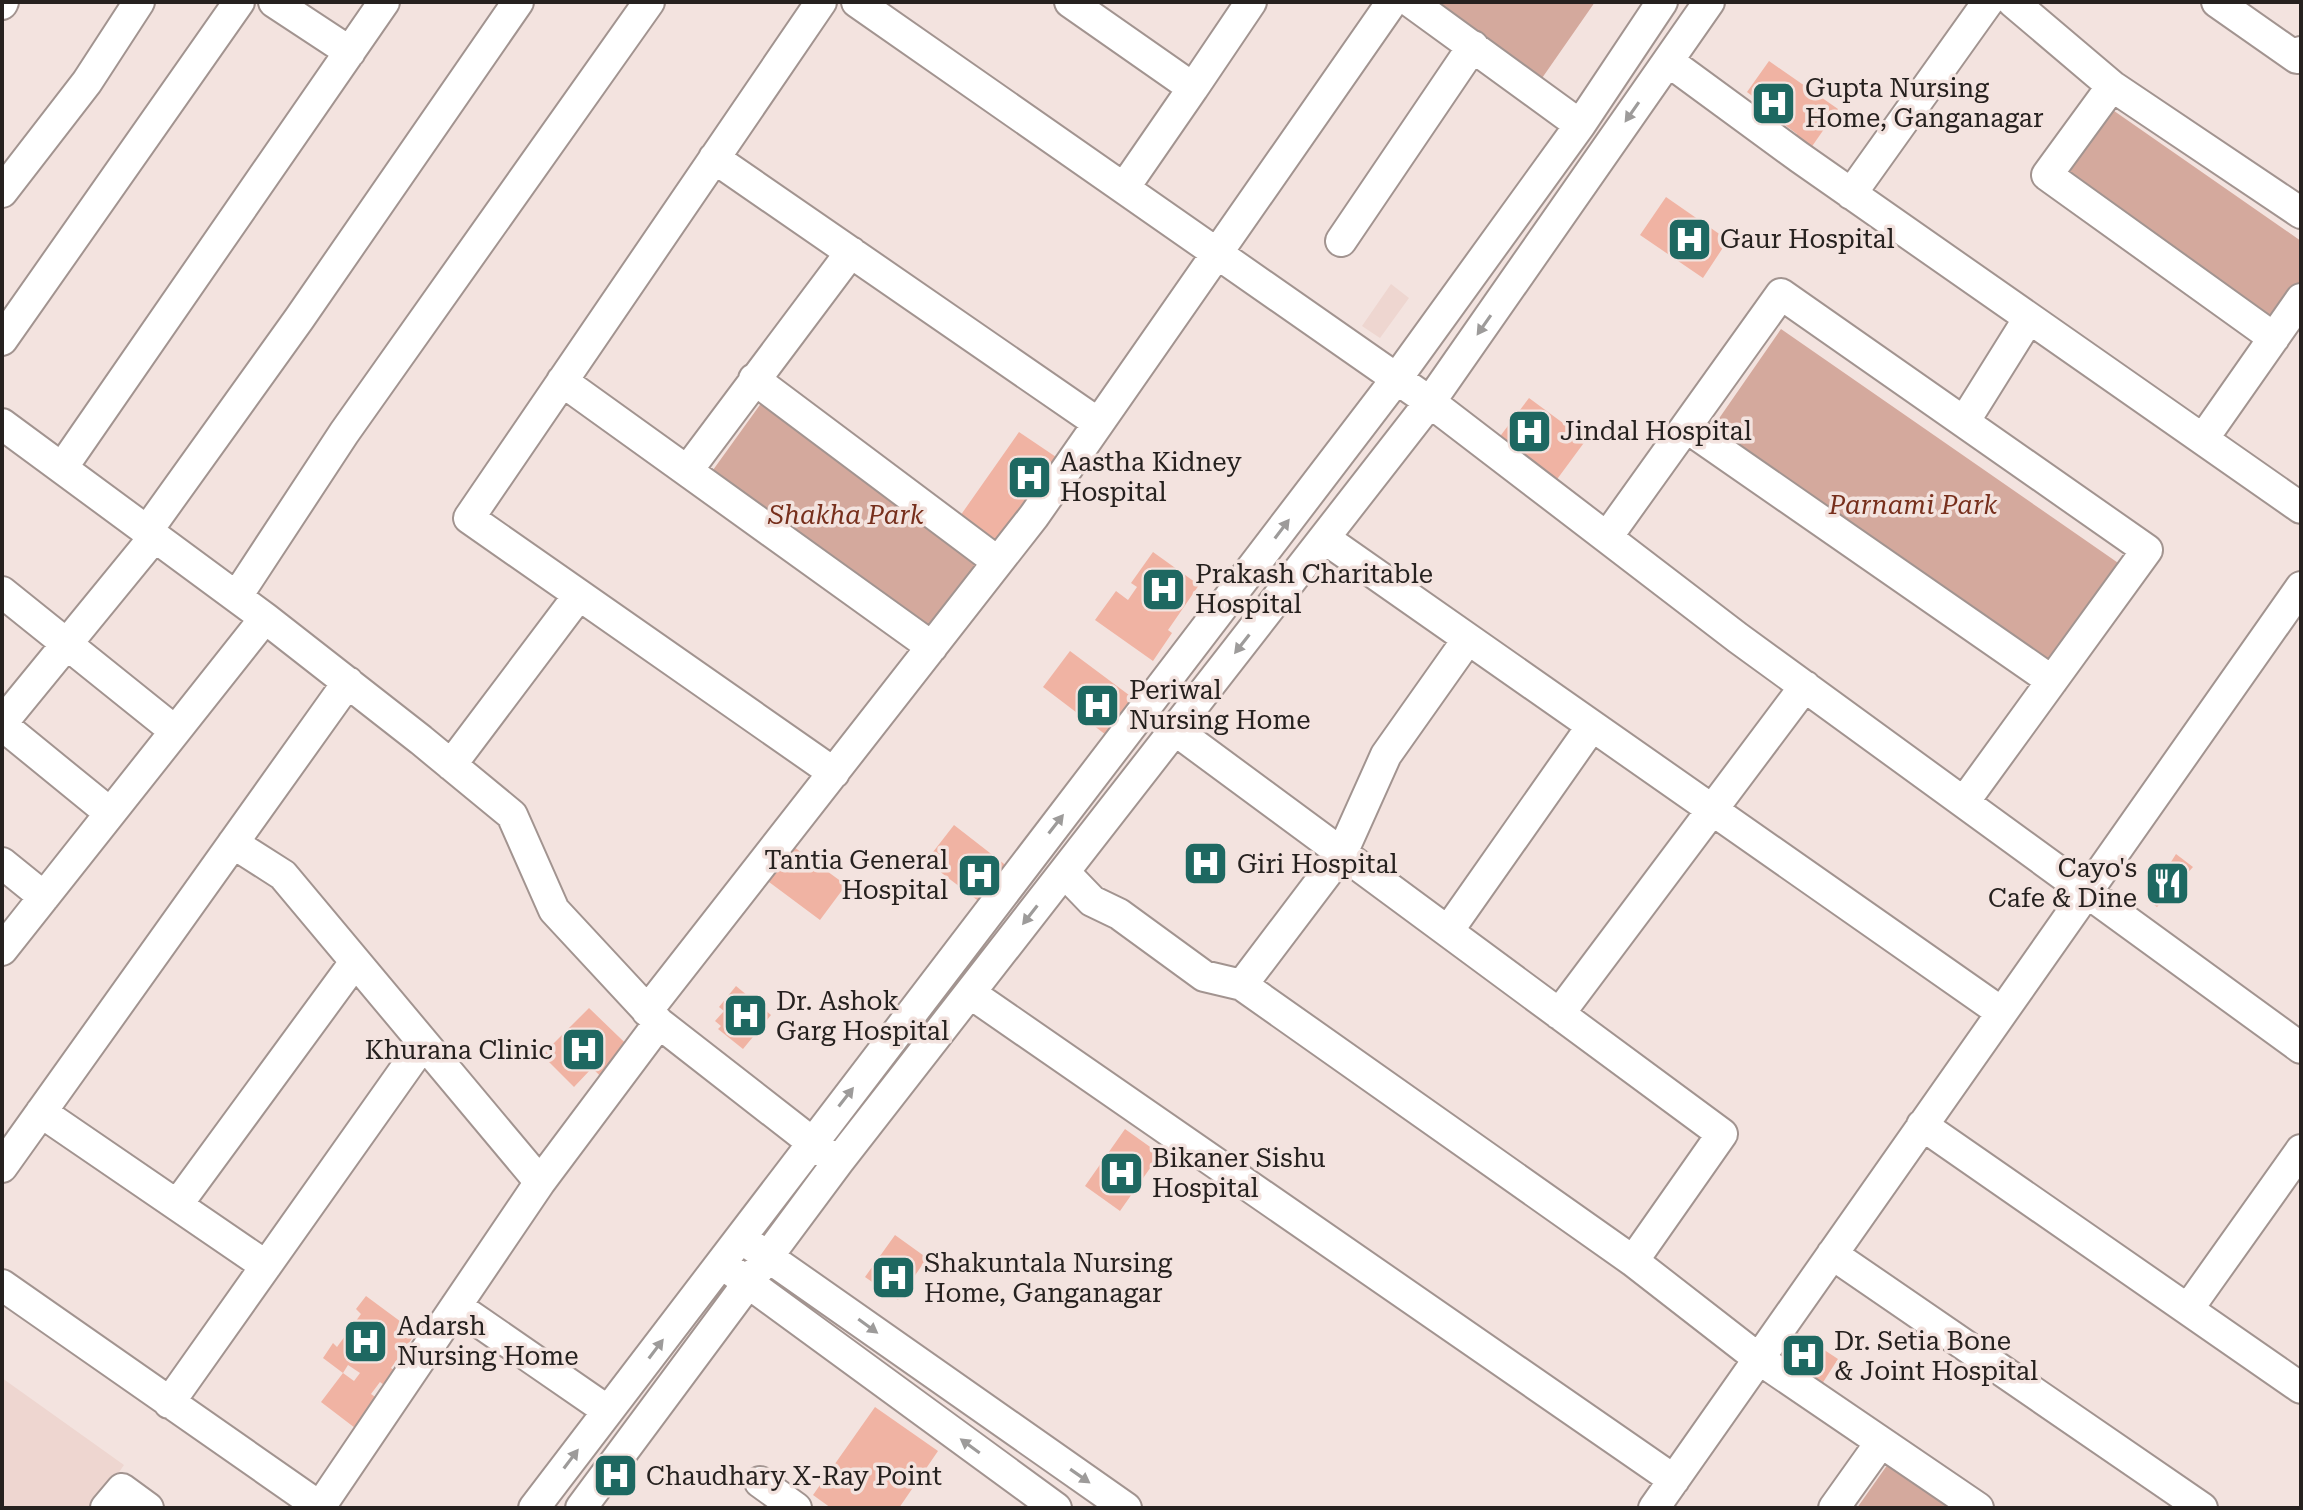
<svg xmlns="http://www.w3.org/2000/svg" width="2303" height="1510" font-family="'Roboto Serif',serif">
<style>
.built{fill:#eed6d0}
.green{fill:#d4a99d}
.building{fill:#f0b3a3}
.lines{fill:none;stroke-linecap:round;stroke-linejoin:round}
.minor-casing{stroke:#a29490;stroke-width:34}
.minor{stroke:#fff;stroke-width:30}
.oneway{fill:#9d9b9a}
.labels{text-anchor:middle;stroke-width:7;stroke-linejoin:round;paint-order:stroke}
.poi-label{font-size:26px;fill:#26211f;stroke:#f3e3df;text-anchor:start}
.park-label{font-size:26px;font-style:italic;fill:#772f1c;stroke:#f3e3df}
</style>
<rect width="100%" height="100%" fill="#f3e3df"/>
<path class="built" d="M 1391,284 L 1409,298 L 1380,338 L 1362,326 Z
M 2,1378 L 124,1465 L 94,1508 L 2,1508 Z"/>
<path class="green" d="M 1426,2 L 1595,2 L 1540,81 Z
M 2107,106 L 2301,241 L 2301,280 L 2270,326 L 2057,178 Z
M 1781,329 L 2124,567 L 2045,681 L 1702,443 Z
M 762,402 L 980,560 L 931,628 L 713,470 Z
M 1888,1464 L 1952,1508 L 1857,1508 Z"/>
<path class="building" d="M 1769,61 L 1838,109 L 1806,155 L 1790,144 L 1797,134 L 1785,125 L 1779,135 L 1745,111 L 1755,98 L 1747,92 Z
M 1666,197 L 1728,240 L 1703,278 L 1640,235 Z
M 1529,398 L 1586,440 L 1555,482 L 1498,439 Z
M 1019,432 L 1062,461 L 1001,549 L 958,519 Z
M 1153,552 L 1199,585 L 1168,630 L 1172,633 L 1153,661 L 1095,620 L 1116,591 L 1128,600 L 1137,587 L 1131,583 Z
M 1070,651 L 1137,701 L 1110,738 L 1043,687 Z
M 954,825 L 1008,867 L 981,903 L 926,861 Z
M 794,847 L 846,885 L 820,920 L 769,882 Z
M 2176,854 L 2193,867 L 2157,907 L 2147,900 Z
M 736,986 L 771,1015 L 743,1049 L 718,1029 L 721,1026 L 715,1021 L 724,1011 L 719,1007 Z
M 589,1008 L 647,1064 L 618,1093 L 592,1068 L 574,1087 L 542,1055 Z
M 1125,1129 L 1160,1154 L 1120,1211 L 1085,1186 Z
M 895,1235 L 927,1258 L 898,1300 L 865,1277 Z
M 366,1296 L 416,1333 L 391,1368 L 395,1371 L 384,1385 L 380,1382 L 371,1394 L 381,1401 L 359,1431 L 321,1402 L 343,1373 L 354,1381 L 360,1373 L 348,1365 L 343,1373 L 323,1358 L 333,1343 L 337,1347 L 361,1314 L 356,1309 Z
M 1794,1330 L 1838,1359 L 1820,1387 L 1776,1358 Z
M 875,1407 L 938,1451 L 899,1508 L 831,1508 L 813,1495 Z"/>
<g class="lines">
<defs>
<path id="minor" d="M 274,2 L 350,52
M 821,2 L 469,518 L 834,773
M 857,2 L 1430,402 L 1738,638 L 2301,1048
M 1070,2 L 1193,88 L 1124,188
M 1411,2 L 1580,125
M 2013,2 L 2112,86 L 2301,213
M 2217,2 L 2297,58 L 2301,52
M 2,4 L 3,2
M 1668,61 L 1799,157 L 2301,508
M 2112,86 L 2047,175 L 2274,338
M 1193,88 L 1251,2
M 714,158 L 1098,423
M 2,192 L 87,82 L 139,2
M 1851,194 L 1988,2
M 1341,241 L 1473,46
M 2,340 L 239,2
M 754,379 L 998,562
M 562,381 L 932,647
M 1964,422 L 2029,318
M 2,424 L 265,618 L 421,740 L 512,815 L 554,910 L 659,1023 L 827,1154
M 1686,427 L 2052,681
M 2203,439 L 2301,299
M 62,468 L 384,2
M 687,471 L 851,252
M 147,531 L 299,319 L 518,2
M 1607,537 L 1781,294 L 2147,550 L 1964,802
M 1324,538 L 2001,1012
M 2,592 L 175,731
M 237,596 L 344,433 L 649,2
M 1468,639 L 1386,755 L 1342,853 L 1242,985 L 1633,1261 L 1759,1359 L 1978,1508
M 2,723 L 155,536
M 2,725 L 110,813
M 1175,730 L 1722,1134 L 1633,1261
M 451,765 L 579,595
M 2,863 L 44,897
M 1064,872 L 1092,901 L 1119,914 L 1204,976 L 1242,985
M 1448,931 L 1592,726
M 2,950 L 265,618
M 970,993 L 1674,1480
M 647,1011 L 1034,516 L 1392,2
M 1559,1014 L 1805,686
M 41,1112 L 266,1266
M 1922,1125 L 2301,1388
M 2,1167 L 348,682
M 540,1182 L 659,1023
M 177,1205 L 355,962
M 751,1245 L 1126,1508
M 1832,1254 L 2202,1508
M 732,1271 L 1056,1508
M 2,1285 L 320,1507 L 540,1182 L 283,875 L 233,843
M 456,1306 L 608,1411
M 2188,1309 L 2301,1150
M 169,1403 L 423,1044
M 760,1482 L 796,1508
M 106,1508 L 122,1489 L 148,1508
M 534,1508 L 1397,378 L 1580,125 L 1662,2
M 581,1508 L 838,1162 L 1430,402 L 1709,2
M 1654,1508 L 2301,587
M 1834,1508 L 1881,1442"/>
</defs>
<use href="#minor" class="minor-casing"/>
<use href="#minor" class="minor"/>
</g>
<defs><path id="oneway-solid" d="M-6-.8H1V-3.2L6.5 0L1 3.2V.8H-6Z" transform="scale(2)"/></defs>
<g class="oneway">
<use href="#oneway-solid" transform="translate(1632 112) rotate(125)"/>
<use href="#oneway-solid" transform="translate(1484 325) rotate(125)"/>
<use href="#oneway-solid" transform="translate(1282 529) rotate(-53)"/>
<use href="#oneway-solid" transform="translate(1242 644) rotate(128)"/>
<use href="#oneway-solid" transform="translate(1056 824) rotate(-52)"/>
<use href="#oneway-solid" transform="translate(1030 915) rotate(128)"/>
<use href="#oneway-solid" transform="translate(846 1097) rotate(-52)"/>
<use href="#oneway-solid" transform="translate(868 1326) rotate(36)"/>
<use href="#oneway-solid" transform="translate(656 1349) rotate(-53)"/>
<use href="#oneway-solid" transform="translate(970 1446) rotate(-144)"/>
<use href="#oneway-solid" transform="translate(571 1459) rotate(-53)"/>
<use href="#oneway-solid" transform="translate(1080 1476) rotate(35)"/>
</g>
<defs>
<symbol id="hospital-square" viewBox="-11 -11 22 22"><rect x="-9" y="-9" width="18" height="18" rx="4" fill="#1e6861" stroke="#f3e3df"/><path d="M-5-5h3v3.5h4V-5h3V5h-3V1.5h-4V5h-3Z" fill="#fff"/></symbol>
<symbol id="restaurant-square" viewBox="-11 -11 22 22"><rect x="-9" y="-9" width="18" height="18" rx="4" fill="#1e6861" stroke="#f3e3df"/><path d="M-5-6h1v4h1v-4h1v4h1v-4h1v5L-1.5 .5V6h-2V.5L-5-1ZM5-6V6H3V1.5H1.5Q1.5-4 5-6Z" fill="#fff"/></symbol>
</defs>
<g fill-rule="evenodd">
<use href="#hospital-square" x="1748" y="78" width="51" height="51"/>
<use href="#hospital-square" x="1664" y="214" width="51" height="51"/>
<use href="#hospital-square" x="1504" y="406" width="51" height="51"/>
<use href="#hospital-square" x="1004" y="452" width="51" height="51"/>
<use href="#hospital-square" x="1138" y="564" width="51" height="51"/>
<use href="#hospital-square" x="1072" y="680" width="51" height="51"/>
<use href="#hospital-square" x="1180" y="838" width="51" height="51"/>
<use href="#hospital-square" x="954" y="850" width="51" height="51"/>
<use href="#restaurant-square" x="2142" y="858" width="51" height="51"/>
<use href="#hospital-square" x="720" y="990" width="51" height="51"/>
<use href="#hospital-square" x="558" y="1024" width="51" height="51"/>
<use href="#hospital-square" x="1096" y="1148" width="51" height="51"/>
<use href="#hospital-square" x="868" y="1252" width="51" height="51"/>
<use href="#hospital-square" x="340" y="1316" width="51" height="51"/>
<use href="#hospital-square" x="1778" y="1330" width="51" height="51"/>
<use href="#hospital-square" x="590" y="1450" width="51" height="51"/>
</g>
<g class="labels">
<g class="poi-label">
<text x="1805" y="97">Gupta Nursing<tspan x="1805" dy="30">Home, Ganganagar</tspan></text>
<text x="1720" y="248">Gaur Hospital</text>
<text x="1560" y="440">Jindal Hospital</text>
<text x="1060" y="471">Aastha Kidney<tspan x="1060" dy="30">Hospital</tspan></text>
<text x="1195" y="583">Prakash Charitable<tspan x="1195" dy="30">Hospital</tspan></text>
<text x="1129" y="699">Periwal<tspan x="1129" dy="30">Nursing Home</tspan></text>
<text x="948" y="869" text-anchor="end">Tantia General<tspan x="948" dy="30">Hospital</tspan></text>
<text x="1237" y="873">Giri Hospital</text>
<text x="2137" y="877" text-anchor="end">Cayo's<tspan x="2137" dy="30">Cafe &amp; Dine</tspan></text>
<text x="776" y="1010">Dr. Ashok<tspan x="776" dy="30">Garg Hospital</tspan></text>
<text x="553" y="1059" text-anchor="end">Khurana Clinic</text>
<text x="1152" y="1167">Bikaner Sishu<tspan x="1152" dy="30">Hospital</tspan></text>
<text x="924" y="1272">Shakuntala Nursing<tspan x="924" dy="30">Home, Ganganagar</tspan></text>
<text x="397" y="1335">Adarsh<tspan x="397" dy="30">Nursing Home</tspan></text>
<text x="1834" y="1350">Dr. Setia Bone<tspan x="1834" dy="30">&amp; Joint Hospital</tspan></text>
<text x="646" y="1485">Chaudhary X-Ray Point</text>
</g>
<g class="park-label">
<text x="1913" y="514">Parnami Park</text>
<text x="846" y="524">Shakha Park</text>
</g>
</g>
<rect width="2303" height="1510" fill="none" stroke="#26211f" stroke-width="8"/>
</svg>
